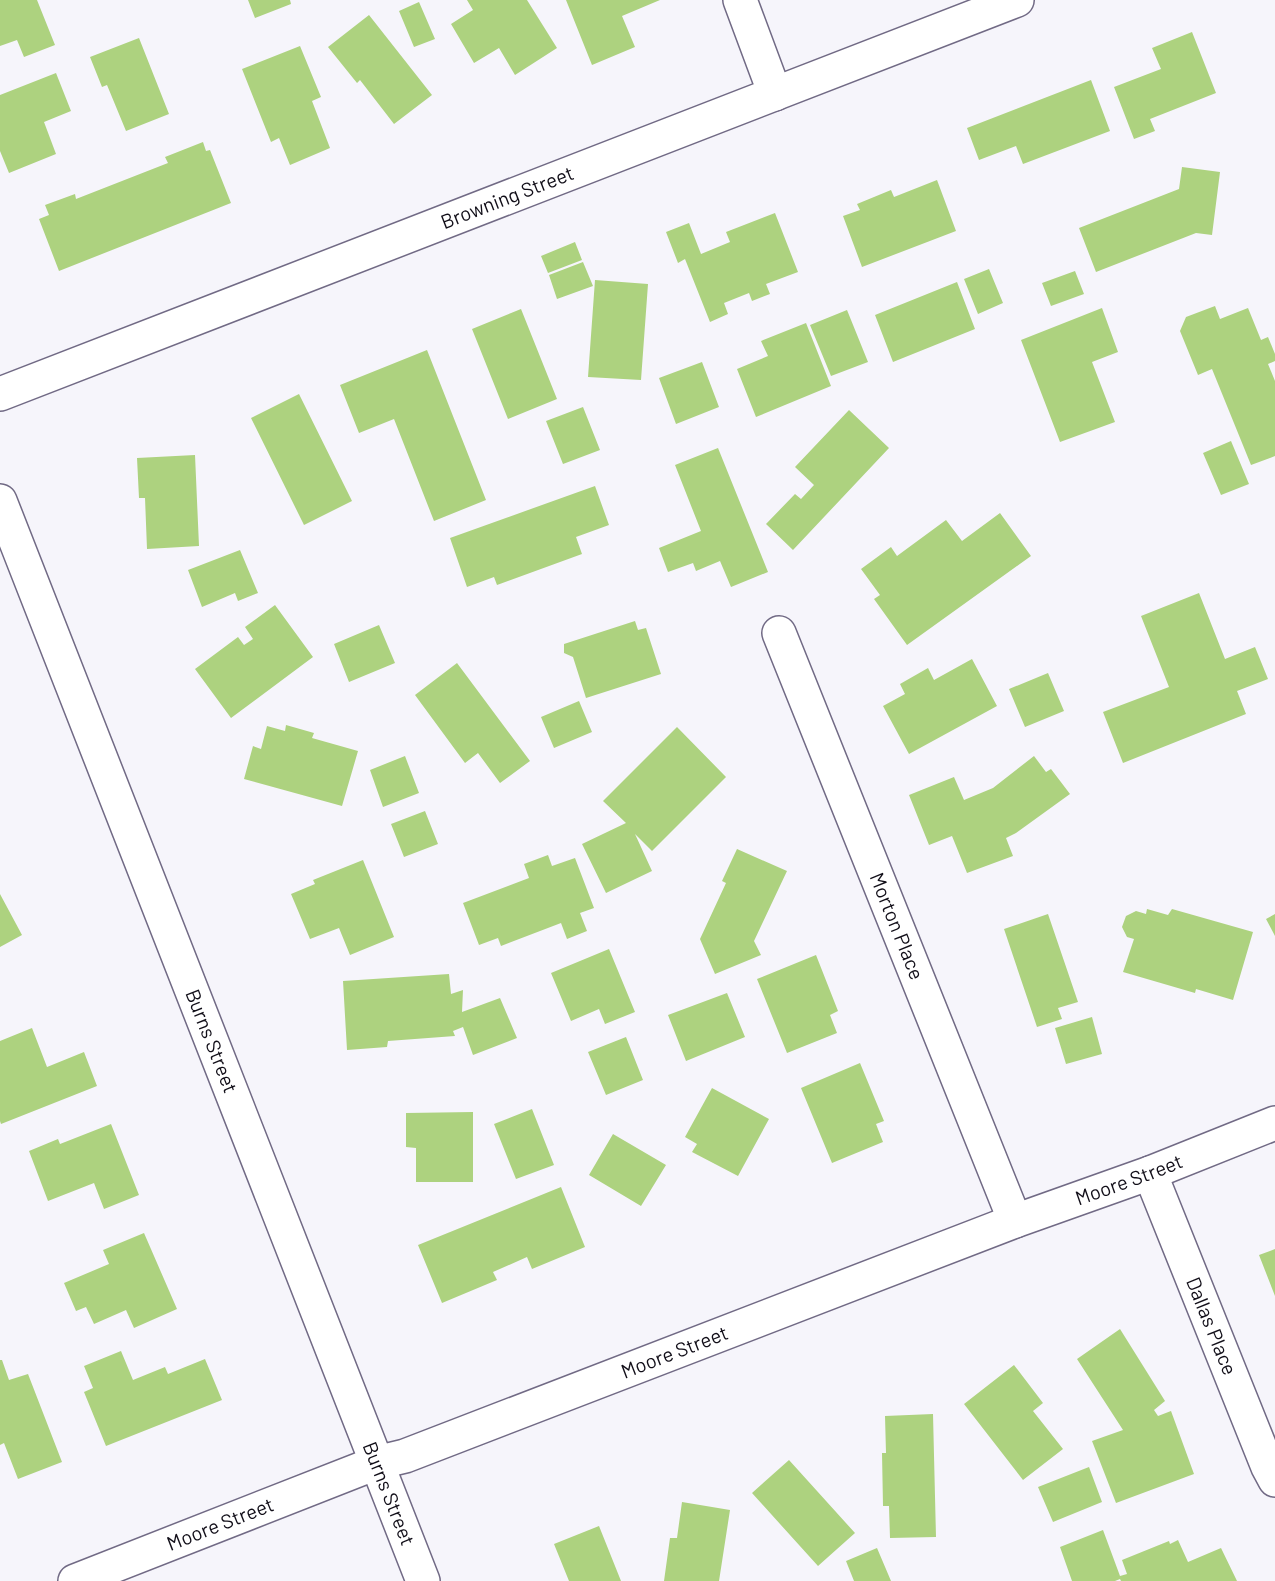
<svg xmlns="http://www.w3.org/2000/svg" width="1275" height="1581" font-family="Barlow,sans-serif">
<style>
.building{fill:#add27f}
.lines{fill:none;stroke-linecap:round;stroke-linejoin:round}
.minor-casing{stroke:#716a85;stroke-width:36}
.minor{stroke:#fff;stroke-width:33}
.labels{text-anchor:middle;stroke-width:6;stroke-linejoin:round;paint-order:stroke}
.street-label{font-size:20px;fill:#110e18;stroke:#fff}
</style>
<rect width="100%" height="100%" fill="#f6f5fb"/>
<path class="building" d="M 0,0 L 37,0 L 55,45 L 24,57 L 17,40 L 0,46 Z
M 248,0 L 290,0 L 291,4 L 255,18 Z
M 467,0 L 527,0 L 557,48 L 515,75 L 499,48 L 474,63 L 451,24 L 473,10 Z
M 566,0 L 660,0 L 622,16 L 635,47 L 592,65 Z
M 419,2 L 435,39 L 414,47 L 399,11 Z
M 369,15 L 432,95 L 394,124 L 360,80 L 357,83 L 328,47 Z
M 1192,32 L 1216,93 L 1150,119 L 1155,131 L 1134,139 L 1114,87 L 1161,69 L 1152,48 Z
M 139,38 L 169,114 L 126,131 L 107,85 L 102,87 L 90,57 Z
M 300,46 L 321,97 L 312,101 L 330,148 L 290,165 L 279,138 L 271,142 L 242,69 Z
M 56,73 L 71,111 L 44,122 L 56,154 L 9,173 L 0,151 L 0,95 Z
M 1091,80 L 1110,131 L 1023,164 L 1016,146 L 979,160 L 967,128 Z
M 203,142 L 206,151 L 210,150 L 231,203 L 59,271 L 39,219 L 49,215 L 45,205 L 75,194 L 76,199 L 168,163 L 165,157 Z
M 1182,167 L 1220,172 L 1212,235 L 1196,233 L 1096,272 L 1079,228 L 1179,189 Z
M 937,180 L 956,231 L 862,267 L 843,216 L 860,210 L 857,204 L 891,190 L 894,197 Z
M 775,213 L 798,272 L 766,284 L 770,294 L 752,301 L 749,293 L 724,303 L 728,314 L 710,322 L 685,259 L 678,263 L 666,232 L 689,223 L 701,254 L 730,242 L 726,232 Z
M 575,242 L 582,260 L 548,273 L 541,256 Z
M 583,262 L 593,286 L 557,299 L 549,275 Z
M 989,269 L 1003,303 L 978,314 L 964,279 Z
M 1075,271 L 1084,294 L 1051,306 L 1042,283 Z
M 595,280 L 648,284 L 641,380 L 588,377 Z
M 957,282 L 975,329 L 893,362 L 875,315 Z
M 1215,306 L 1220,319 L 1248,308 L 1261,340 L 1268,337 L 1275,354 L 1275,361 L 1268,364 L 1275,381 L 1275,456 L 1251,465 L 1212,369 L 1198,375 L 1180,331 L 1186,317 Z
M 1102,308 L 1118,352 L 1092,362 L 1115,422 L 1060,442 L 1021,340 Z
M 521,309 L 557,399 L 508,419 L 472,329 Z
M 847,310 L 868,362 L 831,376 L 810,325 Z
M 806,323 L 831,386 L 756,417 L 737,369 L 768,356 L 761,341 Z
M 427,350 L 486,500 L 434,521 L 394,419 L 359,433 L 340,385 Z
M 702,362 L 719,407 L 676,424 L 659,378 Z
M 299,394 L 352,501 L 304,525 L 251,418 Z
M 583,407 L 600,450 L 563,464 L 546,421 Z
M 849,410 L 889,448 L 793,550 L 766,524 L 795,494 L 801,499 L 814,485 L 795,467 Z
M 1231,441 L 1249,484 L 1221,495 L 1203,453 Z
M 718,448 L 768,572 L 731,587 L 720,561 L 696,571 L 693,563 L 668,572 L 659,548 L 701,531 L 675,465 Z
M 195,455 L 199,546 L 147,549 L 145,498 L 139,498 L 137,458 Z
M 595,486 L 609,525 L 576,537 L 582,554 L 497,585 L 494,577 L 467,587 L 450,538 Z
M 1000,513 L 1031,556 L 907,645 L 874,599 L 880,595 L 861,569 L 891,547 L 897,556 L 946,520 L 962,541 Z
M 240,550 L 258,593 L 238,601 L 235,593 L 202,607 L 188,570 Z
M 1199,593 L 1225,659 L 1255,647 L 1268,679 L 1237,691 L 1246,714 L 1123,763 L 1103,712 L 1169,687 L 1141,616 Z
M 275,605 L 313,657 L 231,718 L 195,669 L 238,637 L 244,645 L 253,639 L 245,627 Z
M 635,621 L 638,630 L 646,628 L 661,674 L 586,698 L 573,657 L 564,653 L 564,644 Z
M 379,625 L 395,663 L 349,682 L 334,644 Z
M 972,659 L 997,706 L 909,754 L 883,706 L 905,694 L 900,684 L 928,668 L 934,680 Z
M 457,663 L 530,761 L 500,783 L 478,753 L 465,763 L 415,695 Z
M 1048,673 L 1064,711 L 1025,727 L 1009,689 Z
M 579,701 L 592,732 L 554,748 L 541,717 Z
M 286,725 L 314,733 L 312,738 L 358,751 L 342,806 L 244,779 L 253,746 L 261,749 L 267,726 L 285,731 Z
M 677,727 L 726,777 L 652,851 L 635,834 L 652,871 L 606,893 L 582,844 L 626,823 L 603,801 Z
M 405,756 L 419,793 L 383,807 L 370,770 Z
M 1034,756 L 1046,772 L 1051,769 L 1070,794 L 1016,833 L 1006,838 L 1013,856 L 967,873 L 952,836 L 929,845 L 909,795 L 954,777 L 964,800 L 993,788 Z
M 425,811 L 438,844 L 404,857 L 391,824 Z
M 737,849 L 787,871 L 754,941 L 761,955 L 715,974 L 700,939 L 726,883 L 722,881 Z
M 548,855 L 552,866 L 575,858 L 594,908 L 580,913 L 587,931 L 567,939 L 561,923 L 501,946 L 498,938 L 479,945 L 463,903 L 529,878 L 524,864 Z
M 363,860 L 394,937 L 350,955 L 339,928 L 310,939 L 291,894 L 315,884 L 313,880 Z
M 0,894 L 22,935 L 0,947 Z
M 1147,909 L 1168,915 L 1172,909 L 1253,932 L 1233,1000 L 1196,989 L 1195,993 L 1123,972 L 1134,939 L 1127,937 L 1122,927 L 1126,916 L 1136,911 L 1146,914 Z
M 1048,914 L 1078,1002 L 1058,1008 L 1062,1019 L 1037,1027 L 1004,929 Z
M 1275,914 L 1275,936 L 1266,919 Z
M 609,949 L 635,1012 L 605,1024 L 599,1009 L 571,1021 L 551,973 Z
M 816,955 L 838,1011 L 830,1015 L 837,1033 L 787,1053 L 757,979 Z
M 449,974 L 451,994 L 463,990 L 462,1012 L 500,998 L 517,1038 L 473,1055 L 463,1027 L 453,1031 L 455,1036 L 388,1041 L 387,1047 L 347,1050 L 343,981 Z
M 727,993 L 745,1037 L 686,1061 L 668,1015 Z
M 1092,1017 L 1102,1054 L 1066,1064 L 1055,1028 Z
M 32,1028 L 47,1067 L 84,1052 L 97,1086 L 1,1124 L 0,1121 L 0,1041 Z
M 626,1037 L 643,1080 L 606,1095 L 588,1052 Z
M 860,1063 L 884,1121 L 876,1124 L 883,1142 L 832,1163 L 801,1088 Z
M 712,1088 L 769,1119 L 738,1176 L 692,1152 L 697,1144 L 685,1137 Z
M 532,1109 L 554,1165 L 516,1179 L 494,1124 Z
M 473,1112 L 473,1182 L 416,1182 L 416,1148 L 406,1147 L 406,1113 Z
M 111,1124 L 139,1195 L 104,1209 L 94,1183 L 48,1201 L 29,1151 L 58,1139 L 60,1144 Z
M 613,1134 L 666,1165 L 641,1206 L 589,1175 Z
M 561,1187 L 585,1247 L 532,1269 L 527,1257 L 493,1272 L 497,1280 L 442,1303 L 418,1245 Z
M 144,1233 L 177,1309 L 134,1328 L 126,1310 L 94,1324 L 86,1307 L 76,1311 L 64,1283 L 109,1264 L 103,1250 Z
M 1275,1249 L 1275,1296 L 1259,1255 Z
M 1120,1329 L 1165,1401 L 1154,1410 L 1158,1416 L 1171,1411 L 1194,1474 L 1116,1503 L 1092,1441 L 1123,1430 L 1077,1359 Z
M 121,1351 L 133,1380 L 165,1367 L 168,1374 L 205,1359 L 222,1400 L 106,1446 L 84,1392 L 93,1388 L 84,1366 Z
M 0,1360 L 2,1360 L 9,1380 L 28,1374 L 62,1462 L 18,1479 L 4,1443 L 0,1445 Z
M 1014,1365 L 1043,1403 L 1033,1411 L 1063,1449 L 1023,1480 L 964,1404 Z
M 933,1414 L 936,1537 L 890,1538 L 889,1506 L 883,1506 L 882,1453 L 886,1453 L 885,1416 Z
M 789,1460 L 855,1533 L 818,1566 L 752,1493 Z
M 1089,1467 L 1102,1502 L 1053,1522 L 1038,1487 Z
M 682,1502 L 730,1510 L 719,1581 L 664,1581 L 670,1538 L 677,1538 Z
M 599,1526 L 621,1581 L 569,1581 L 554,1544 Z
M 1103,1530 L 1120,1576 L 1127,1574 L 1122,1560 L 1169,1541 L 1170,1544 L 1178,1540 L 1188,1562 L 1221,1548 L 1237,1581 L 1121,1581 L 1120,1579 L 1115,1581 L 1072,1581 L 1060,1547 Z
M 877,1548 L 891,1581 L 854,1581 L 846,1561 Z"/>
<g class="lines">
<defs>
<g id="minor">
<path d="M 740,0 L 775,94"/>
<path id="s1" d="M 0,394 L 1017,0"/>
<path id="s2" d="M 0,501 L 423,1581"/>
<path id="s3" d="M 779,633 L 1015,1221"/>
<path id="s4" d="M 1150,1173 L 1268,1467 L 1275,1480"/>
<path id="s5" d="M 75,1581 L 376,1463 L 405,1456 L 1015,1221 L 1150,1173 L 1275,1123"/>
</g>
</defs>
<use href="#minor" class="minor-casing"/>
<use href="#minor" class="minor"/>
</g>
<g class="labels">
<g class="street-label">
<text dy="7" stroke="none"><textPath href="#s1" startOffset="544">Browning Street</textPath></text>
<text dy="7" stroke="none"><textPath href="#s3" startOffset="316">Morton Place</textPath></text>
<text dy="7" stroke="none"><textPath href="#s2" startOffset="580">Burns Street</textPath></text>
<text dy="7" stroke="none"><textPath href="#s5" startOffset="1128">Moore Street</textPath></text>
<text dy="7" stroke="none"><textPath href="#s4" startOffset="165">Dallas Place</textPath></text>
<text dy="7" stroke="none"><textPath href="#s5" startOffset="642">Moore Street</textPath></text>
<text dy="7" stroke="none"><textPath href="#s2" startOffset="1066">Burns Street</textPath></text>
<text dy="7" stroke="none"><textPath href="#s5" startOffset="156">Moore Street</textPath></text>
</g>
</g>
</svg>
